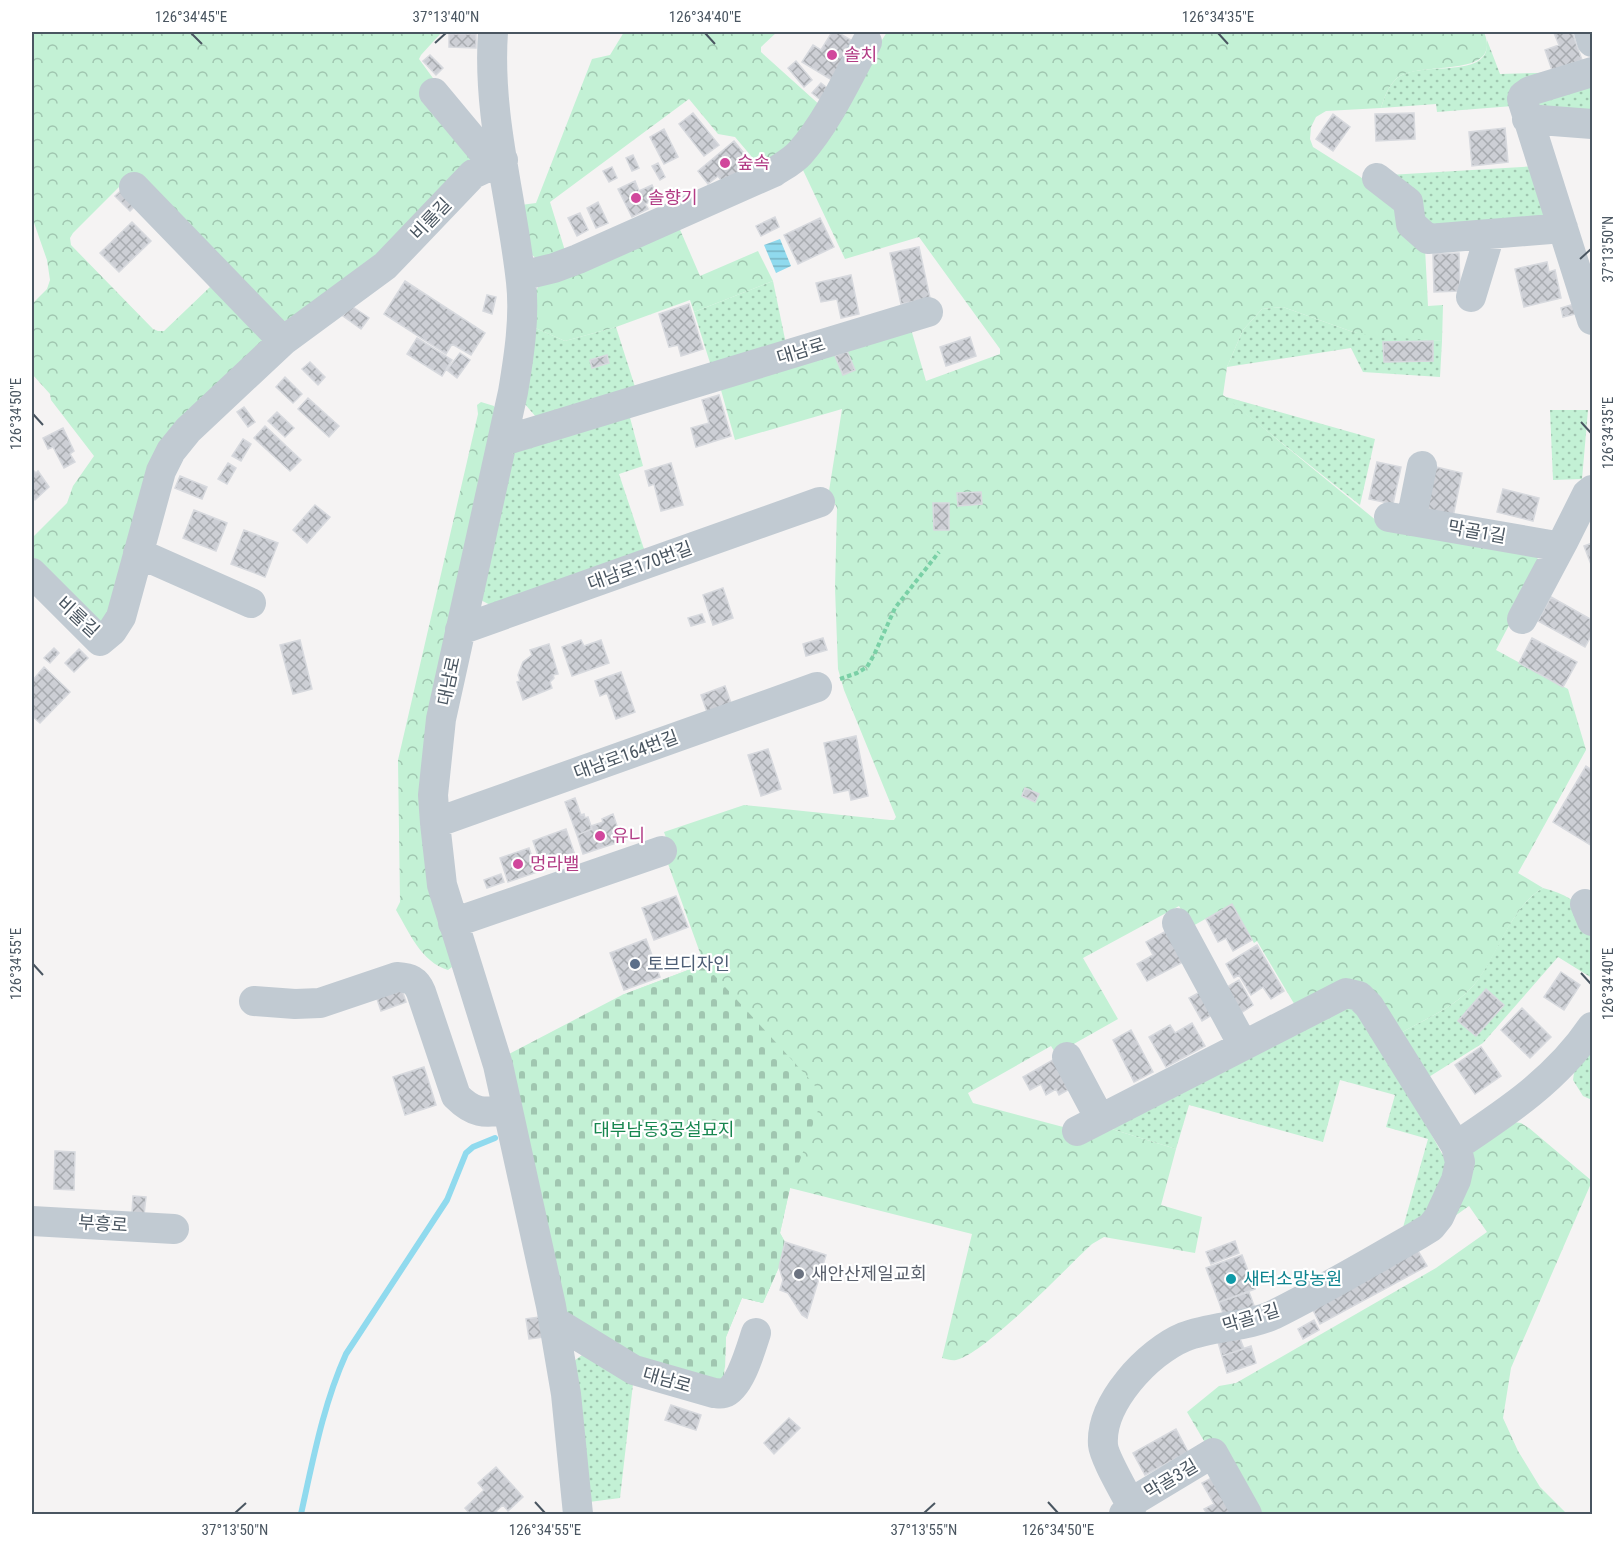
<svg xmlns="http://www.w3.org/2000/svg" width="1624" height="1546" font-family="'Roboto Condensed','Noto Sans KR',sans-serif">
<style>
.grass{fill:url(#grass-dots)}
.forest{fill:url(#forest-crowns)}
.cemetery{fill:url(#cemetery-stones)}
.water{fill:url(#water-rules)}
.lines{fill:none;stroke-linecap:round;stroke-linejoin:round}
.stream{stroke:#90daee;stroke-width:6}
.building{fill:url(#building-cross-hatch);stroke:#d7d9de;stroke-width:1.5}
.path{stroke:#7ad0a6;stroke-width:4;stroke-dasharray:4.5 3;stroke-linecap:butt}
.minor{stroke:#c1cad2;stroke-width:30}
.ticks{fill:none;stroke:#4a5661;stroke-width:2}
.hotel-dot{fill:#d1479c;stroke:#fff;stroke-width:2}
.service-dot{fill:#5c6f8a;stroke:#fff;stroke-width:2}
.worship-dot{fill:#6b7280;stroke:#fff;stroke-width:2}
.culture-dot{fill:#0f9aa8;stroke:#fff;stroke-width:2}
.labels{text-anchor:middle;stroke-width:4.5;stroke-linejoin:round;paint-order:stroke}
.hotel-label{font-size:18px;fill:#b23c85;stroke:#fff;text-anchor:start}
.street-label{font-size:18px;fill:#4a5661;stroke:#fff}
.service-label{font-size:18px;fill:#4e5e75;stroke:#fff;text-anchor:start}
.park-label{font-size:18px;fill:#17864f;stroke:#fff}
.worship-label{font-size:18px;fill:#5b616d;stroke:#fff;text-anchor:start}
.culture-label{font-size:18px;fill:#0d838f;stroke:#fff;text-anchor:start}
.neatline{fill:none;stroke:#4a5661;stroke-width:2}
.ticks-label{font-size:15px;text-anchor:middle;fill:#4a5661}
</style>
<defs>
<pattern id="grass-dots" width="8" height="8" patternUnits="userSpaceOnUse" patternTransform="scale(1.5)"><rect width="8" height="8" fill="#c3f1d5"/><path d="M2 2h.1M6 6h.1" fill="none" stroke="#a0c6b0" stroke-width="1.8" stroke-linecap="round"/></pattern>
<pattern id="forest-crowns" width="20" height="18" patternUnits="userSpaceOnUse" patternTransform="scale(1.5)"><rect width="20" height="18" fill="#c3f1d5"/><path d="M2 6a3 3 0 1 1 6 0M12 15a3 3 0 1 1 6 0" fill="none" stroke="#a0c6b0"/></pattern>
<pattern id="cemetery-stones" width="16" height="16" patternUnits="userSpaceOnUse" patternTransform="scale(1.5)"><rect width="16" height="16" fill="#c3f1d5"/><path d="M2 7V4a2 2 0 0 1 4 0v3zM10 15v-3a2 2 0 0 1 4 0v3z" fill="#a0c6b0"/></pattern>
<pattern id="water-rules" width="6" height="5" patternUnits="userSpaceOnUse" patternTransform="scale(1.5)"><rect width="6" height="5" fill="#90daee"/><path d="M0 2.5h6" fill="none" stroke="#78b4c4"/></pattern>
<pattern id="building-cross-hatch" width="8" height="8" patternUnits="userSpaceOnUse" patternTransform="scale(1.5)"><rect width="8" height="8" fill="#cdcfd5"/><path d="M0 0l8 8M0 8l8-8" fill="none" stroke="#a8abb0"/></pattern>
</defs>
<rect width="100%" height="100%" fill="#f5f3f3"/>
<path class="grass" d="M 1487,40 L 1500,74 L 1576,72 L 1513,106 L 1437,112 L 1436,104 L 1381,108 C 1384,98 1388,87 1396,79 C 1417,61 1472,77 1485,54 C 1487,50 1487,44 1487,40 Z
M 1592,81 L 1592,113 L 1534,104 Z
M 1538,166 L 1548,206 L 1543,218 L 1430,230 L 1389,175 Z
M 773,281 L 786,344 L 711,366 L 694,312 Z
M 1283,307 L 1353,332 L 1442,341 L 1440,377 L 1363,372 L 1351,348 L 1227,367 L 1243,330 L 1262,309 Z
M 533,327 L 565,341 L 616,327 L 636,390 L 536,417 L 524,403 Z
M 1223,396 L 1375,439 L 1360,505 Z
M 1550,410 L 1588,410 L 1582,479 L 1553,480 Z
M 629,414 L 643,466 L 619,474 L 645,552 L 492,606 L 479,599 L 515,444 Z
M 1543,888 C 1599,903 1592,929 1592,978 L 1558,957 L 1483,1043 L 1424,1080 L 1397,1035 C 1423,1020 1454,1008 1474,985 C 1497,956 1511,906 1543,888 Z
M 1340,1002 L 1364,1013 L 1445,1159 L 1446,1169 L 1431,1215 L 1400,1238 L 1428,1139 L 1386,1127 L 1395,1095 L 1340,1080 L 1323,1142 L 1189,1105 L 1176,1149 L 1102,1126 Z
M 1592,1040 L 1592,1100 L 1583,1096 L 1573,1080 L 1575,1066 Z
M 582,1355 L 634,1375 L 620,1498 L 589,1502 L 574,1361 Z"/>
<path class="forest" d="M 32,32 L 442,32 L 421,55 L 419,59 L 438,85 L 476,156 L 408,235 L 284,325 L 133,173 L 73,233 L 70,238 L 71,245 L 153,329 L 158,331 L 164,331 L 210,287 L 269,336 L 184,425 L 105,626 L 32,560 L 32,538 L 67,503 L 73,486 L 94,456 L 51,400 L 50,394 L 32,374 L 32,304 L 47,289 L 50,280 L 47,260 L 32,217 Z
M 624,32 L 777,32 L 761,47 L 761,52 L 822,107 L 807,135 L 763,170 L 735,137 L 718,134 L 689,99 L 550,202 L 566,254 L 538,260 L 531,254 L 521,205 L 536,203 L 592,59 L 610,55 Z
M 887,32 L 1484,32 C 1504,81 1418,59 1396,79 C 1388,87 1384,98 1381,108 L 1326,111 L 1316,117 L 1311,127 L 1310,139 L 1313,147 L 1359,176 L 1401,207 L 1425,248 L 1428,306 L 1443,305 L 1442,341 L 1374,336 L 1353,332 L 1283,307 L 1262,309 L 1243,330 L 1227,367 L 1223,395 L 1383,526 L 1537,555 L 1539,568 L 1496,650 L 1568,689 L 1586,750 L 1518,873 L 1543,888 C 1511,906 1498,956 1474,985 C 1454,1008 1423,1020 1397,1035 L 1362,986 L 1296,1007 L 1257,941 L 1254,943 L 1232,904 L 1191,927 L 1179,906 L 1083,958 L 1118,1019 L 1056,1054 L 1051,1046 L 968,1093 L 973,1103 L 1067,1128 L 1102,1126 L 1176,1149 L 1161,1205 L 1202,1217 L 1195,1253 L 1104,1237 L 1092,1244 C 1066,1268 985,1354 956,1360 C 952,1361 947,1359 942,1358 L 972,1234 L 790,1188 L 780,1233 L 785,1242 L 779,1267 L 763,1303 L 742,1298 L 726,1337 L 725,1370 L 622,995 L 704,964 L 667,861 L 673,858 L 664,832 L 744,805 L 890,820 L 894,820 L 896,817 L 844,690 L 838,669 L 835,588 L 837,508 L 829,491 L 842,409 L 735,440 L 721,390 L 911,329 L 926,381 L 1000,354 L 1000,349 L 919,237 L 845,259 L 802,168 Z
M 678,225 L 700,276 L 758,251 L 773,281 L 694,312 L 690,300 L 616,327 L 565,341 L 533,327 L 535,292 L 542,281 Z
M 481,402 L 494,406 L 497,411 L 431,718 L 452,967 L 448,970 C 421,962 409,932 396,910 L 400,902 L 398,760 L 478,414 L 477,405 Z
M 1513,1122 L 1521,1123 L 1529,1128 L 1592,1181 L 1511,1368 L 1503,1418 L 1518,1451 L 1540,1487 L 1567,1514 L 1256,1514 L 1207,1446 L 1187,1412 L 1219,1386 L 1236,1383 L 1436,1268 L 1487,1232 L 1469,1206 L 1431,1233 L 1464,1151 Z"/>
<path class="cemetery" d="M 704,964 L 814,1084 L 821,1102 L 790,1188 L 780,1233 L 785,1242 L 779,1267 L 763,1303 L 742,1298 L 726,1337 L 724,1377 L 717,1383 L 637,1362 L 563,1319 L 505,1056 L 622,995 Z"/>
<path class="water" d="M 780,239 L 791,266 L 776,273 L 764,245 Z"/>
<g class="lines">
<path class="stream" d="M 301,1514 C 313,1460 323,1405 346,1354 L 447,1200 L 466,1153 L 473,1147 L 495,1138"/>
</g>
<path class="building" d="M 832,32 L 837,32 L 858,44 L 835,82 L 802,62 L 813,45 L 821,50 Z
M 1558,32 L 1572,32 L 1582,60 L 1552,70 L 1545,50 L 1559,45 L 1554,33 Z
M 449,34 L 476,34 L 476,48 L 449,47 Z
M 430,55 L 443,68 L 436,75 L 423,61 Z
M 796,61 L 812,80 L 804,87 L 788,68 Z
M 821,83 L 831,91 L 823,102 L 812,93 Z
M 693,113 L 719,145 L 704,156 L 679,124 Z
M 1414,113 L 1415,139 L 1376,141 L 1375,114 Z
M 1333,114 L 1350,127 L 1333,151 L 1316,139 Z
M 1505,128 L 1508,162 L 1472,166 L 1469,132 Z
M 664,129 L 678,157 L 664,164 L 650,137 Z
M 734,141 L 751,162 L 724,184 L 718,176 L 708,184 L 698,171 Z
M 633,155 L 639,168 L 632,171 L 626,158 Z
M 658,163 L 665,177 L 660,180 L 652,166 Z
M 612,167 L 617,178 L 609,182 L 603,171 Z
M 635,181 L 639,191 L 652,185 L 658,198 L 645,204 L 648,209 L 632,217 L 618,189 Z
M 124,188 L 139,202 L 130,211 L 115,196 Z
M 598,202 L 608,223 L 596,228 L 587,208 Z
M 580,213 L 588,230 L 577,236 L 568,218 Z
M 775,217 L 779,227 L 761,236 L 756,226 Z
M 820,218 L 834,247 L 798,264 L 784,235 Z
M 132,222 L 151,241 L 119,272 L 100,253 Z
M 919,247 L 930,298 L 901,304 L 890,253 Z
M 1459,253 L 1460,291 L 1434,292 L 1433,254 Z
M 1547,262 L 1549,272 L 1555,270 L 1561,298 L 1524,307 L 1515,269 Z
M 851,275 L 859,314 L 841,318 L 837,299 L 821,302 L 816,283 Z
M 405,281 L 485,333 L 471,355 L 452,344 L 446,354 L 384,314 Z
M 487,295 L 496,297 L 492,314 L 483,311 Z
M 1581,302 L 1583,312 L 1563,317 L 1561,308 Z
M 689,304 L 703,349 L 681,356 L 678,345 L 669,347 L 659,314 Z
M 350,305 L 369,318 L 361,329 L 343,316 Z
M 970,337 L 976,356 L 946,366 L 940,347 Z
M 417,338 L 452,360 L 442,376 L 407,354 Z
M 1433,341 L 1433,361 L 1384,362 L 1383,342 Z
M 847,351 L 855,370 L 843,375 L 835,356 Z
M 460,353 L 470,360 L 457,378 L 447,370 Z
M 607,355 L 609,363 L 592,368 L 590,360 Z
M 310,362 L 325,377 L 318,385 L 302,369 Z
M 285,377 L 302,394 L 293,403 L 276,387 Z
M 719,395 L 731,436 L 696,447 L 691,428 L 709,423 L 702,400 Z
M 308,398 L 339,426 L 329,437 L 298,409 Z
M 244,407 L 255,422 L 248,427 L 237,412 Z
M 277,412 L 294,428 L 285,437 L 268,421 Z
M 265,426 L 301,460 L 290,471 L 254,438 Z
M 63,428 L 74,451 L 70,454 L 75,462 L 64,468 L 53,447 L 48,449 L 43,438 Z
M 243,439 L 251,444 L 241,461 L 232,456 Z
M 1377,462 L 1401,467 L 1393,504 L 1369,499 Z
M 228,463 L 236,468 L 227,484 L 218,479 Z
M 671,463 L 683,505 L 661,511 L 654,484 L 649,486 L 645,471 Z
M 1432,466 L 1462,473 L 1453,517 L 1423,510 Z
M 32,469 L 36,473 L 38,471 L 49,487 L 35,500 L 32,496 Z
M 180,476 L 207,487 L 202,499 L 175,488 Z
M 1503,489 L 1539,498 L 1533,521 L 1497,512 Z
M 981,492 L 982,504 L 958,506 L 957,493 Z
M 933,503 L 949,503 L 949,530 L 934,530 Z
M 315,505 L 330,517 L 307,543 L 293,530 Z
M 194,510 L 227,523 L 216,551 L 183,538 Z
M 244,530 L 278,543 L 265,577 L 231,564 Z
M 1592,543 L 1592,567 L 1584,546 Z
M 723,588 L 733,618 L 713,625 L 703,595 Z
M 1551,597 L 1592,620 L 1592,634 L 1585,647 L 1538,621 Z
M 702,614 L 705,622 L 691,626 L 688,618 Z
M 823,638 L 827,650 L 806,656 L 803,644 Z
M 1532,638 L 1577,662 L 1563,687 L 1519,663 Z
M 300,640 L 312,689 L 293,694 L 280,645 Z
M 581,640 L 584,646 L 601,640 L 609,663 L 572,676 L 562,647 Z
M 549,644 L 558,674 L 553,675 L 554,678 L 550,682 L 552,688 L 523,700 L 517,682 L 520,681 L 518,675 L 523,662 L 532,655 L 530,650 Z
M 54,648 L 59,653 L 50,663 L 44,658 Z
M 79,649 L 88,658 L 74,672 L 65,663 Z
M 44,667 L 70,692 L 40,723 L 32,716 L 32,681 Z
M 621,672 L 635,712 L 616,719 L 607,693 L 600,696 L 595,681 Z
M 725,686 L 731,703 L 707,712 L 701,695 Z
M 856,736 L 868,796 L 851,800 L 849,790 L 834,793 L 824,743 Z
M 768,749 L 781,789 L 761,796 L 748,755 Z
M 1586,766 L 1592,770 L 1592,846 L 1553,822 Z
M 1025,788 L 1039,794 L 1035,802 L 1022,796 Z
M 575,798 L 581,815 L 584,814 L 585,818 L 588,817 L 592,829 L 577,835 L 565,802 Z
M 613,814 L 622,841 L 583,854 L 577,835 L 592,829 L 591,826 L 603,822 L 602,819 Z
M 566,829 L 576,858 L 543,870 L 533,841 Z
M 529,848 L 537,872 L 508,882 L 500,858 Z
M 501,874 L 504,882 L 487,888 L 484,880 Z
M 676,896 L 688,927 L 654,940 L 642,908 Z
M 1232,904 L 1252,940 L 1233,951 L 1226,938 L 1218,942 L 1206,919 Z
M 1168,930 L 1185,961 L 1147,981 L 1137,964 L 1153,955 L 1146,942 Z
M 646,939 L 660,977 L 624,990 L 610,953 Z
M 1257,945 L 1284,991 L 1271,999 L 1263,987 L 1251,995 L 1239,975 L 1234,978 L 1226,964 Z
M 1561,972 L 1580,985 L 1564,1010 L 1544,997 Z
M 1239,980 L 1253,1005 L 1241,1013 L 1227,987 Z
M 401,987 L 406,1002 L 381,1011 L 376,996 Z
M 1486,989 L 1504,1005 L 1476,1036 L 1458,1021 Z
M 1200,992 L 1212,1015 L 1202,1021 L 1189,998 Z
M 1522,1008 L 1551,1037 L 1530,1058 L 1501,1030 Z
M 1192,1023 L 1205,1046 L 1166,1067 L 1149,1037 L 1170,1025 L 1175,1033 Z
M 1131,1030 L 1153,1072 L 1134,1082 L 1113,1040 Z
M 1481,1047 L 1501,1076 L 1475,1094 L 1455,1065 Z
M 1058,1057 L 1075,1086 L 1059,1095 L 1056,1089 L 1046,1095 L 1041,1084 L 1030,1090 L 1023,1077 Z
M 424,1067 L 436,1105 L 405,1115 L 393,1077 Z
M 55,1151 L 75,1152 L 74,1190 L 54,1189 Z
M 133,1196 L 146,1197 L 144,1215 L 132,1214 Z
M 1235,1241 L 1239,1253 L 1211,1264 L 1206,1252 Z
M 785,1242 L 826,1255 L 807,1318 L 802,1315 L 788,1293 L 780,1290 L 783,1280 L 779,1267 Z
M 1415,1246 L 1427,1266 L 1320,1324 L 1310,1304 Z
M 1242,1255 L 1255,1289 L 1219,1302 L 1206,1268 Z
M 1249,1292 L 1256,1311 L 1226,1322 L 1219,1302 Z
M 539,1317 L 543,1337 L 529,1339 L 526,1319 Z
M 1314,1320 L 1319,1330 L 1303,1339 L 1298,1329 Z
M 1239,1336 L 1244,1349 L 1222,1356 L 1218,1342 Z
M 1251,1346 L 1256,1363 L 1227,1373 L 1222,1356 Z
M 671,1405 L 701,1415 L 696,1430 L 665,1420 Z
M 789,1418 L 800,1428 L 774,1454 L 764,1443 Z
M 1176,1429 L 1188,1452 L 1145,1475 L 1133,1453 Z
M 496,1467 L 523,1497 L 508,1511 L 503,1505 L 496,1511 L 499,1514 L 470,1514 L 465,1508 L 484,1490 L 478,1483 Z
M 1217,1475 L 1233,1514 L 1207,1514 L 1204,1509 L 1214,1504 L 1202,1483 Z"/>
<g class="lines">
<path class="path" d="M 840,679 L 857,673 L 867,667 L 874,655 L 895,608 L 939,552"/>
<path class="minor" d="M 493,32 C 487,116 512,198 521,282 C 525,317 519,356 513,392 L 441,719 L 433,795 L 435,823 L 442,885 L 498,1065 L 551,1306 L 566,1394 L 578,1514
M 1589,32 L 1592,42
M 1592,72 L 1530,91 L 1523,96 L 1522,99 L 1592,320
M 434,93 L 484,153 L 503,160
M 1527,119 L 1592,124
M 1377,178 L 1408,202 L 1411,224 L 1428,239 L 1563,228
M 134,187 L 283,341
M 521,276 L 554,268 L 578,259 L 774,172 C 783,166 793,161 800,153 C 827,123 848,77 867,42
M 1471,297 L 1490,234
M 503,441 L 928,312
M 1389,517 L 1556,546 L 1563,542 L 1587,494 L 1592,490
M 1411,521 L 1422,466
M 138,553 L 251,603
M 32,573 L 100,641 L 112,631 L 121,617 L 161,471 L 171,451 L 188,430 L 283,341 L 385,266 L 473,174 L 503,160
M 1522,619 L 1563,542
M 460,630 L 820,502
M 435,823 L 817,687
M 1585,904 L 1592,921
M 453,923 L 662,851
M 1177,923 L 1243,1045
M 254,1001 L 295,1004 L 320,1003 L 397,977 C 410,978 416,980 421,992 L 456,1096 C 474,1114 483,1113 507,1110
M 1067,1057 L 1100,1119
M 1077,1131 L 1346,993 L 1359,996 L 1369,1006 L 1456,1146 L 1460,1162 L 1456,1180 L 1439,1217 L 1431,1227 L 1418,1235 C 1370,1262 1322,1291 1273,1315 C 1247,1327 1211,1326 1184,1337 C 1148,1352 1100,1403 1103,1445 C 1104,1457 1124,1491 1130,1503 L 1131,1509 L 1124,1514
M 1456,1146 C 1507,1112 1557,1079 1592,1027
M 32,1221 L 174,1229
M 554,1321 L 634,1370 L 714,1393 C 717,1393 720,1394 724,1393 C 740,1388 751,1348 756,1333
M 1130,1503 L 1213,1453 L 1247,1514"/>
</g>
<path class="ticks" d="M 191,33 L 202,44M 705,33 L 715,44M 1218,33 L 1228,44M 435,43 L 446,33M 1580,259 L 1591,249M 33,414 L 43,425M 1581,422 L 1591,433M 33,964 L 43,975M 1581,973 L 1591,984M 535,1502 L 545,1513M 1048,1502 L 1058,1513M 235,1513 L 246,1503M 924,1513 L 935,1503"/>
<g class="hotel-dot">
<circle cx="832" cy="55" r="6"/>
<circle cx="725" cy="163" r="6"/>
<circle cx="636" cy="198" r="6"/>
<circle cx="600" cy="836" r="6"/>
<circle cx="518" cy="864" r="6"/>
</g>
<circle class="service-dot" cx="635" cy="964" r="6"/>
<circle class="worship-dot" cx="799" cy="1274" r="6"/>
<circle class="culture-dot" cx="1231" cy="1279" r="6"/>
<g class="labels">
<g class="hotel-label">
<text x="844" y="61">솔치</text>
<text x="737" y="169">숲속</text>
<text x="648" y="204">솔향기</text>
<text x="612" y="842">유니</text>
<text x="530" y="870">멍라밸</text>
</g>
<g class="street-label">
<text transform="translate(431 219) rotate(-46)" y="6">비룰길</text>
<text transform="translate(801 351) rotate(-17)" y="6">대남로</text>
<text transform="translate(1477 532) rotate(10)" y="6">막골1길</text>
<text transform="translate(640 566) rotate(-20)" y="6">대남로170번길</text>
<text transform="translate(78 617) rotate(43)" y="6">비룰길</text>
<text transform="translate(449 681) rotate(-78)" y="6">대남로</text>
<text transform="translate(626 755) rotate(-20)" y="6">대남로164번길</text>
<text transform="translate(103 1224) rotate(4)" y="6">부흥로</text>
<text transform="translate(1251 1318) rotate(-17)" y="6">막골1길</text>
<text transform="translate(667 1380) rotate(16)" y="6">대남로</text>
<text transform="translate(1171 1479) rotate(-31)" y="6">막골3길</text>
</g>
<g class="service-label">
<text x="647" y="970">토브디자인</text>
</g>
<g class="park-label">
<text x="664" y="1136">대부남동3공설묘지</text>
</g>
<g class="worship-label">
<text x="811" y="1280">새안산제일교회</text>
</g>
<g class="culture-label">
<text x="1243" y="1285">새터소망농원</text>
</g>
</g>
<rect width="1624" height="1546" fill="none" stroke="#ffffff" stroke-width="66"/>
<rect x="33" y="33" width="1558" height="1480" class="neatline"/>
<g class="ticks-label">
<text x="191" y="22">126°34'45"E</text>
<text x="446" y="22">37°13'40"N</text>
<text x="705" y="22">126°34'40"E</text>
<text x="1218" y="22">126°34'35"E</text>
<text transform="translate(1608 249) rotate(-90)" y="5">37°13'50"N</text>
<text transform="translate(16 414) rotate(-90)" y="5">126°34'50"E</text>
<text transform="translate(1608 433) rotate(-90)" y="5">126°34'35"E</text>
<text transform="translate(16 964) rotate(-90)" y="5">126°34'55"E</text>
<text transform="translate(1608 984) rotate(-90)" y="5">126°34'40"E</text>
<text x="235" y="1535">37°13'50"N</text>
<text x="545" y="1535">126°34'55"E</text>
<text x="924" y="1535">37°13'55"N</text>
<text x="1058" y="1535">126°34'50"E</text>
</g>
</svg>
